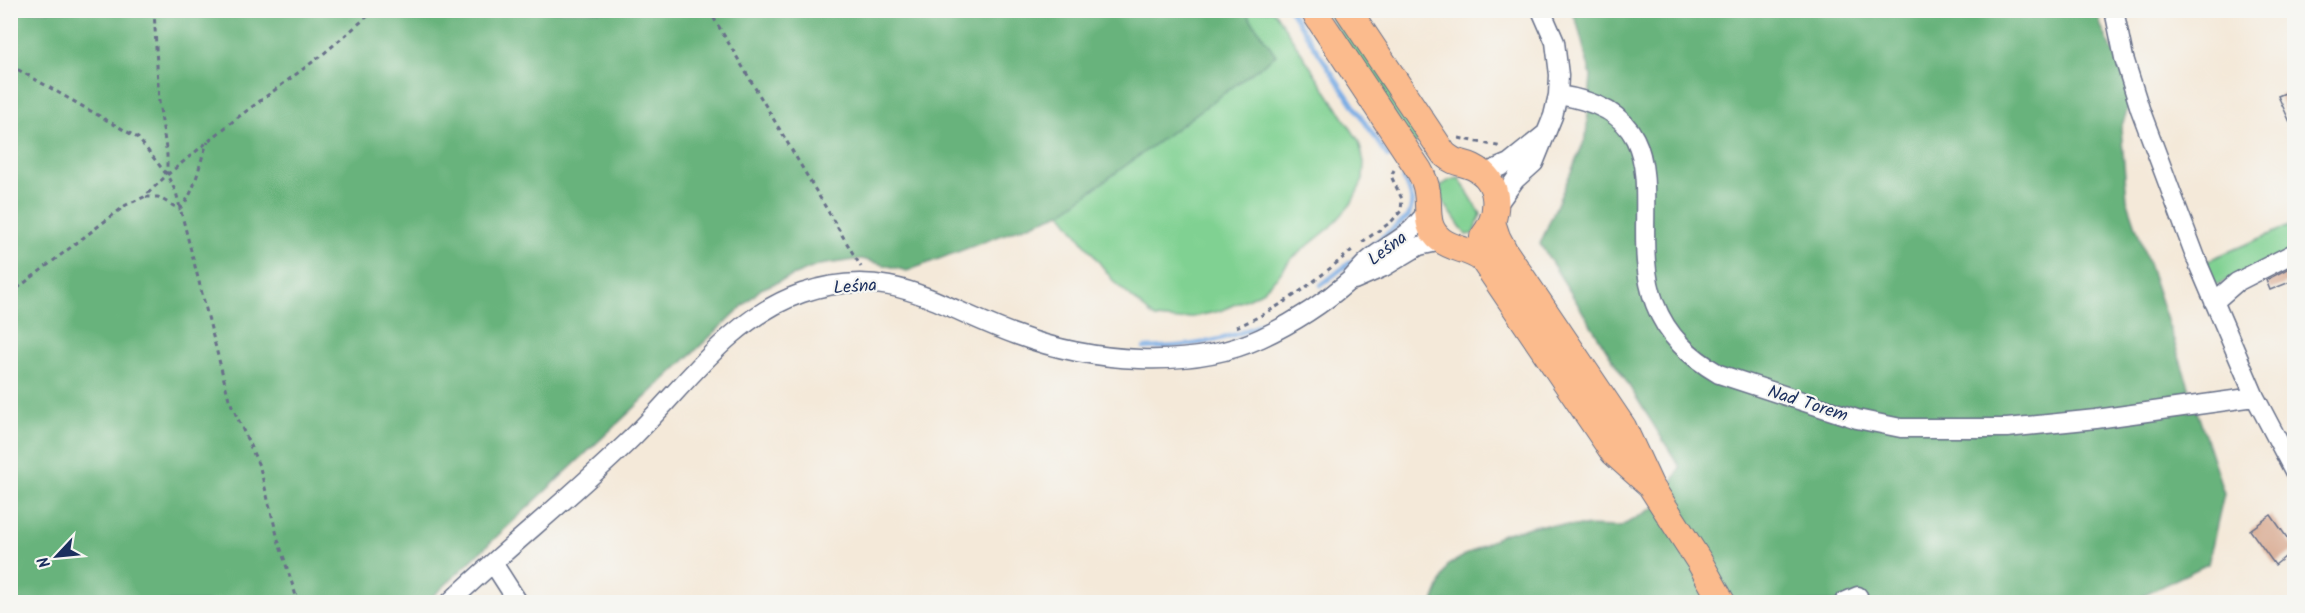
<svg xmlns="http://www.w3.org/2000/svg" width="2305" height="613" font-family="Kalam,sans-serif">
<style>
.green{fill:#80d192;stroke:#4e8078;stroke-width:1.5}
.forest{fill:#68b37c;stroke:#42716d;stroke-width:1.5}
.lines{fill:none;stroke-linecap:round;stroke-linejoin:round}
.stream{stroke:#77abe4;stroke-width:4.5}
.building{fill:#d7a68c}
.minor-casing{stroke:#677089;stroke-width:21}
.highway-casing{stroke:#677089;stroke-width:28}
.path{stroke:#677089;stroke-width:3;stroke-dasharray:4.5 4.5;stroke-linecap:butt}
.minor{stroke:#fff;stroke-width:18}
.highway{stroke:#fbbb8d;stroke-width:26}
.labels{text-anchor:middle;stroke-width:4.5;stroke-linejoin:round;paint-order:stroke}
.street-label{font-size:18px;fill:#1b2f5e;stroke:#f6f6f2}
</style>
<rect width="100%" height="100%" fill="#f6f6f2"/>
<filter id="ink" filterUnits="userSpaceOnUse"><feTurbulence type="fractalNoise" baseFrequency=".0167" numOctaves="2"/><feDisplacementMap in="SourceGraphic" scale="12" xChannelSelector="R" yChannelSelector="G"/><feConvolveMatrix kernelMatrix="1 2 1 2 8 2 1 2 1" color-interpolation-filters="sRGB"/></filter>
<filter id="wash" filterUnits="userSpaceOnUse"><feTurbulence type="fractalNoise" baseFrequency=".008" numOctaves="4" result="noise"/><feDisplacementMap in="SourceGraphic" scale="24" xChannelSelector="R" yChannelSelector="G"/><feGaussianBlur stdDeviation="1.35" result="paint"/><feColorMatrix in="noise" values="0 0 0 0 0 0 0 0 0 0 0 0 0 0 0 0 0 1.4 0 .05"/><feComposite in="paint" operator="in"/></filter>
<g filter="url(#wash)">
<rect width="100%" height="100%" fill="#f4e9d9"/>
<path class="green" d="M 1245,11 L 1274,11 L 1359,141 L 1364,162 L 1363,180 L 1351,204 L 1331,227 L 1290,260 L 1279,275 L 1260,293 L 1220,311 L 1179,320 L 1155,318 L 1115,283 L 1061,213 L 1275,55 Z
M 1325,11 L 1337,11 L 1423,138 L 1414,144 Z
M 1459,178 L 1481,214 L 1473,234 L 1466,235 L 1442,200 L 1441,186 L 1450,180 Z
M 2294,224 L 2294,252 L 2213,286 L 2204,262 Z"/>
<path class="forest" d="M 1245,11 L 1276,55 L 1061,213 L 907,271 L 862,259 L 819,265 L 761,289 L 427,602 L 11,602 L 11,11 Z
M 1572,11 L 2097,11 L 2101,26 L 2119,64 L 2131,100 L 2121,128 L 2127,199 L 2224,493 L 2208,564 L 2143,595 L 2141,602 L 1433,602 L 1448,565 L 1503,534 L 1538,525 L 1620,527 L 1661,504 L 1680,467 L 1540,244 L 1586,137 L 1591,76 L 1578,26 Z"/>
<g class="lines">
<path class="stream" d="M 1290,10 L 1388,157
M 1321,285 L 1408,217 C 1415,201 1411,193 1403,179
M 1144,348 C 1201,346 1244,339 1292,306"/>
</g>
<g id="blocks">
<path class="building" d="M 2295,89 L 2295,133 L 2278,96 Z
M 2295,265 L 2295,280 L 2270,290 L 2266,280 Z
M 2271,515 L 2295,549 L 2275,565 L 2250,530 Z"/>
</g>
</g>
<g filter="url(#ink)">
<use href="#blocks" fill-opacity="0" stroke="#677089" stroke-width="1.5"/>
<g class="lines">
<defs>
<path id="minor" d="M 2114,10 L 2124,58 L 2140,109 L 2199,266 L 2255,397 L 2294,471
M 1558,95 C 1691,114 1623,221 1655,304 C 1667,336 1690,357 1719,374 L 1857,419 L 1901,428 L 2007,428 L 2096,419 L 2255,397
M 1483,174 L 1509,163 L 1545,134
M 1497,205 L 1515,180 L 1534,163 L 1553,116 L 1558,95 L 1559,75 L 1555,42 L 1541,10
M 1354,280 L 1384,267 L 1419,246 L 1442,241
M 2214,302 L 2237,282 L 2294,253
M 493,563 L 518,602
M 450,602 C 510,545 576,493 635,435 C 687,384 730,318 802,293 C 891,263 938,307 1017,335 C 1090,362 1190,371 1261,338 C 1291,324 1324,303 1349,281 C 1356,274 1362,266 1369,260 C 1382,249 1399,241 1412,229 C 1417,224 1422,218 1427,212
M 1844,602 L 1858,596"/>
<path id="highway" d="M 1313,10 L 1419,170 C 1423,177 1426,184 1427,192 C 1430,210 1424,227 1441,240 C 1454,250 1471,249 1483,260 L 1613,452 L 1650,485
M 1348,10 L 1444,154 C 1457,165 1460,161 1473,167 C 1502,181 1500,215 1483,237
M 1492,222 L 1497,237 L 1505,252 L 1623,427 L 1650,485 L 1699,561 L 1722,602"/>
</defs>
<use href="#minor" class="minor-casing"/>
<use href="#highway" class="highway-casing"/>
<path class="path" d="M 154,10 L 159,102 L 167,155 L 167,173
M 709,10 L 861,267
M 10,65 L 138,138 L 167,175 L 176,192 L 229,399 L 260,468 L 279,543 L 298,602
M 1459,138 L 1502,147
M 146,197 L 158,197 L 179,209 C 197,193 198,163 208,142
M 1362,242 L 1391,222 L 1401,211 L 1402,199 L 1391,176 L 1394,170
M 10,294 L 126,205 L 144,197 L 167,175 L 237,118 L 322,55 L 375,10
M 1236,327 C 1279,310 1317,280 1352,250"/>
<use href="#minor" class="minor"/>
<use href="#highway" class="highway"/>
</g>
</g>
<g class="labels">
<g class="street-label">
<text transform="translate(1387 248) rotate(-37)" y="6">Leśna</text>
<text transform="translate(855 286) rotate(-4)" y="6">Leśna</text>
<text transform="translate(1808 403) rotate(18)" y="6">Nad Torem</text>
</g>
</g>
<rect width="2305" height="613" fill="none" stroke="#f6f6f2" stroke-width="36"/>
<g transform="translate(57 556) rotate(244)" stroke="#f6f6f2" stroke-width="4.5" paint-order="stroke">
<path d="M0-4.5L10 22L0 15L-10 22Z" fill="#1b2f5e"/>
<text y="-9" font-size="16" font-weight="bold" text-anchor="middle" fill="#1b2f5e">N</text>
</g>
</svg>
